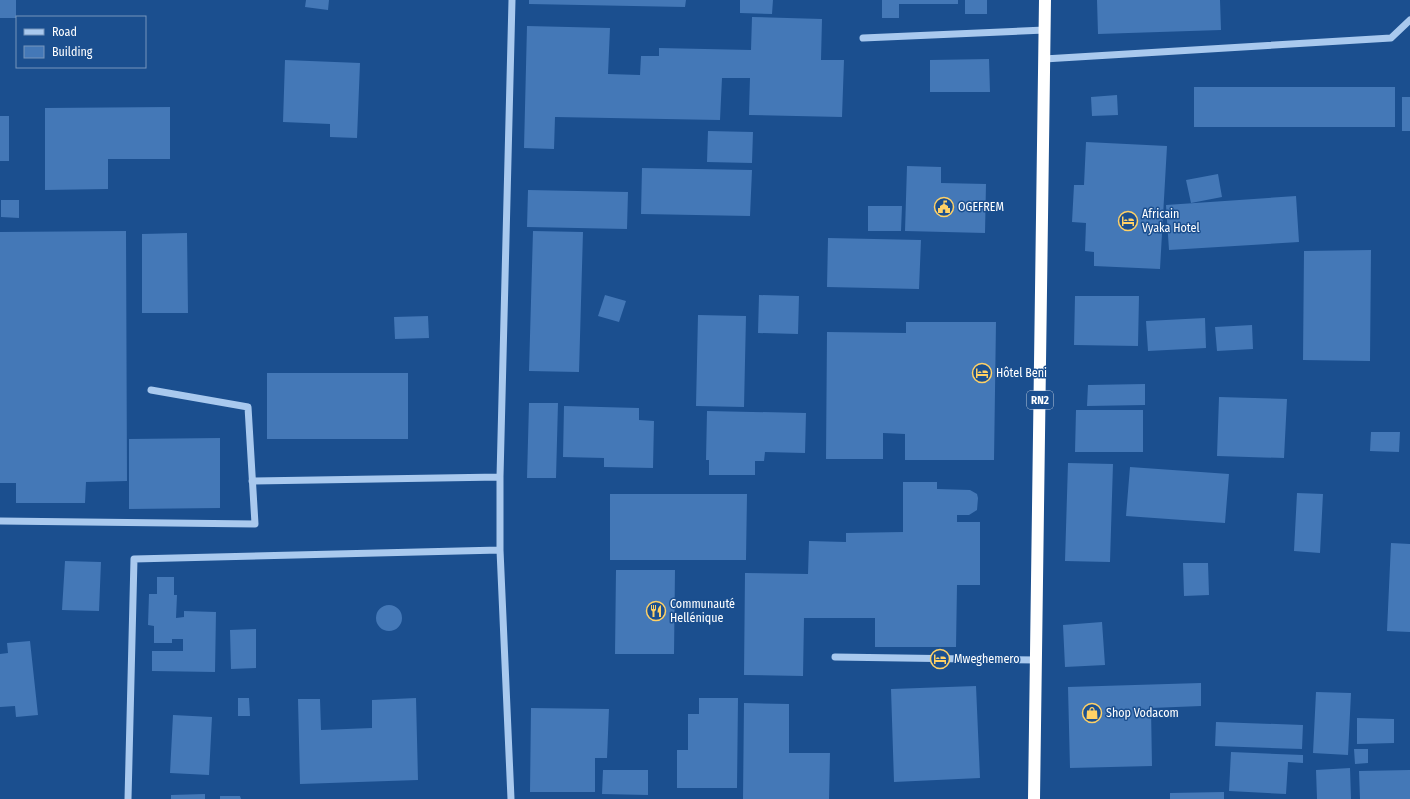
<svg xmlns="http://www.w3.org/2000/svg" width="1410" height="799" font-family="'Fira Sans Condensed',sans-serif">
<style>
.building{fill:#4478b7}
.lines{fill:none;stroke-linecap:round;stroke-linejoin:round}
.minor{stroke:#a9c9ee;stroke-width:7}
.highway{stroke:#fff;stroke-width:12}
.labels{text-anchor:middle;stroke-width:3;stroke-linejoin:round;paint-order:stroke}
.shield{fill:#1b4f8f;stroke:#bbcadd;stroke-width:1}
.shield-label{font-size:11px;font-weight:bold;fill:#fff}
.poi-label{font-size:12px;fill:#fff;stroke:#1b4f8f;text-anchor:start}
</style>
<rect width="100%" height="100%" fill="#1b4f8f"/>
<path class="building" d="M 0,0 L 16,0 L 16,18 L 0,18 Z
M 306,0 L 329,0 L 328,10 L 305,7 Z
M 529,0 L 686,0 L 685,7 L 529,4 Z
M 740,0 L 773,0 L 772,14 L 740,13 Z
M 882,0 L 958,0 L 958,4 L 899,4 L 899,18 L 882,18 Z
M 965,0 L 987,0 L 987,14 L 965,14 Z
M 1097,0 L 1220,0 L 1221,30 L 1098,34 Z
M 752,17 L 822,19 L 821,60 L 844,60 L 842,117 L 749,115 L 750,78 L 722,78 L 720,120 L 555,117 L 554,149 L 524,148 L 527,26 L 610,28 L 608,74 L 640,75 L 641,56 L 659,56 L 659,48 L 751,50 Z
M 989,59 L 990,92 L 930,92 L 930,60 Z
M 285,60 L 360,63 L 357,138 L 330,137 L 330,124 L 283,122 Z
M 1194,87 L 1395,87 L 1395,127 L 1194,127 Z
M 1117,95 L 1118,115 L 1092,116 L 1091,97 Z
M 1402,97 L 1410,97 L 1410,131 L 1402,131 Z
M 170,107 L 170,159 L 108,159 L 108,189 L 45,190 L 45,108 Z
M 0,116 L 9,116 L 9,161 L 0,161 Z
M 708,131 L 753,132 L 752,163 L 707,162 Z
M 1086,142 L 1167,146 L 1160,269 L 1094,266 L 1094,252 L 1085,251 L 1086,223 L 1072,222 L 1074,185 L 1084,185 Z
M 907,166 L 941,167 L 941,183 L 986,184 L 985,233 L 905,231 Z
M 642,168 L 752,170 L 750,216 L 641,214 Z
M 1218,174 L 1222,197 L 1191,203 L 1186,180 Z
M 528,190 L 628,192 L 627,229 L 527,227 Z
M 1296,196 L 1299,242 L 1169,250 L 1166,205 Z
M 1,200 L 19,200 L 19,218 L 1,217 Z
M 868,206 L 902,206 L 901,231 L 868,231 Z
M 126,231 L 127,481 L 86,482 L 85,503 L 16,503 L 16,483 L 0,483 L 0,232 Z
M 533,231 L 583,232 L 579,372 L 529,371 Z
M 187,233 L 188,313 L 142,313 L 142,234 Z
M 828,238 L 921,240 L 919,289 L 827,287 Z
M 1371,250 L 1370,361 L 1303,360 L 1304,251 Z
M 605,295 L 626,301 L 619,322 L 598,316 Z
M 759,295 L 799,296 L 798,334 L 758,333 Z
M 1075,296 L 1139,296 L 1138,346 L 1074,345 Z
M 698,315 L 746,316 L 744,407 L 696,406 Z
M 428,316 L 429,338 L 395,339 L 394,317 Z
M 1205,318 L 1206,348 L 1148,351 L 1146,321 Z
M 906,322 L 996,322 L 994,460 L 905,460 L 905,434 L 883,433 L 883,459 L 826,459 L 827,332 L 906,333 Z
M 1252,325 L 1253,349 L 1217,351 L 1215,327 Z
M 267,373 L 408,373 L 408,439 L 267,439 Z
M 1145,384 L 1145,405 L 1087,406 L 1088,385 Z
M 1219,397 L 1287,399 L 1284,458 L 1217,456 Z
M 529,403 L 558,403 L 556,478 L 527,478 Z
M 564,406 L 639,408 L 639,420 L 654,421 L 653,468 L 604,467 L 604,458 L 563,457 Z
M 1076,410 L 1143,410 L 1143,452 L 1075,452 Z
M 707,411 L 806,413 L 805,453 L 765,452 L 764,461 L 755,461 L 755,475 L 709,475 L 709,460 L 706,460 Z
M 1371,432 L 1400,432 L 1399,452 L 1370,451 Z
M 220,438 L 220,508 L 129,509 L 129,439 Z
M 1068,463 L 1113,464 L 1110,562 L 1065,561 Z
M 1130,467 L 1229,474 L 1225,523 L 1126,516 Z
M 903,482 L 937,482 L 937,489 L 970,490 L 977,494 L 978,498 L 977,510 L 969,515 L 957,515 L 957,522 L 980,522 L 980,585 L 957,585 L 956,647 L 875,647 L 875,618 L 804,618 L 803,676 L 744,675 L 745,573 L 808,574 L 809,541 L 846,542 L 846,533 L 903,532 Z
M 1297,493 L 1323,494 L 1320,553 L 1294,551 Z
M 610,494 L 747,494 L 746,560 L 610,560 Z
M 1391,543 L 1410,544 L 1410,632 L 1387,631 Z
M 65,561 L 101,562 L 99,611 L 62,610 Z
M 1183,563 L 1208,563 L 1209,595 L 1184,596 Z
M 616,570 L 675,570 L 674,654 L 615,654 Z
M 157,577 L 174,577 L 174,595 L 177,595 L 176,618 L 184,617 L 184,611 L 216,612 L 215,672 L 152,671 L 152,651 L 183,651 L 183,639 L 172,639 L 172,643 L 154,643 L 154,626 L 148,625 L 149,594 L 157,594 Z
M376 618a13 13 0 1 1 26 0a13 13 0 1 1-26 0Z
M 1102,622 L 1105,665 L 1065,667 L 1063,625 Z
M 256,629 L 256,668 L 231,669 L 230,630 Z
M 30,641 L 38,715 L 16,717 L 15,706 L 0,707 L 0,654 L 8,653 L 7,643 Z
M 1201,683 L 1201,706 L 1151,708 L 1152,766 L 1070,768 L 1068,687 Z
M 976,686 L 980,778 L 894,782 L 891,689 Z
M 1316,692 L 1351,693 L 1348,755 L 1313,753 Z
M 238,698 L 249,698 L 250,716 L 238,716 Z
M 416,698 L 418,780 L 300,784 L 298,699 L 320,699 L 321,730 L 372,728 L 372,700 Z
M 699,698 L 738,698 L 737,788 L 677,788 L 677,750 L 688,750 L 688,714 L 699,714 Z
M 744,703 L 789,704 L 789,753 L 830,753 L 829,799 L 743,799 Z
M 531,708 L 609,709 L 607,758 L 595,758 L 595,792 L 530,792 Z
M 173,715 L 212,717 L 209,775 L 170,773 Z
M 1357,718 L 1394,719 L 1394,743 L 1357,744 Z
M 1216,722 L 1303,725 L 1302,749 L 1215,746 Z
M 1354,749 L 1368,749 L 1368,763 L 1355,764 Z
M 1231,752 L 1303,755 L 1303,763 L 1288,762 L 1286,794 L 1229,791 Z
M 1350,768 L 1351,799 L 1317,799 L 1316,770 Z
M 603,770 L 648,770 L 648,795 L 602,794 Z
M 1410,770 L 1410,799 L 1360,799 L 1359,771 Z
M 1224,792 L 1224,799 L 1170,799 L 1170,793 Z
M 205,794 L 205,799 L 171,799 L 171,795 Z
M 220,796 L 240,796 L 241,799 L 220,799 Z"/>
<g class="lines">
<path class="minor" d="M 863,38 L 1045,30
M 1044,59 L 1391,38 L 1410,20
M 252,481 L 500,477
M 0,521 L 255,524 L 248,407 L 151,390
M 835,657 L 1037,660
M 128,799 L 134,559 L 500,550
M 511,799 L 500,550 L 500,477 L 512,0"/>
<path class="highway" d="M 1034,799 L 1045,0"/>
</g>
<defs>
<symbol id="civic-ring" viewBox="-11 -11 22 22"><circle r="9.5" fill="#1b4f8f" stroke="#ffd166" stroke-width="1.5"/><path d="M-.6-6.5H3V-4.5H.6V-3L4-1V1h2V6H-6V1h2V-1L-.6-3ZM-1.2 2.5V6h2.4V2.5Z" fill="#ffd166"/></symbol>
<symbol id="hotel-ring" viewBox="-11 -11 22 22"><circle r="9.5" fill="#1b4f8f" stroke="#ffd166" stroke-width="1.5"/><path d="M-6-4.5h1.5V1H6V5H4.5V3h-9V5H-6ZM-4 0a1.8 1.8 0 1 1 3.6 0ZM.5 0V-2.5h3Q6-2.5 6 0Z" fill="#ffd166"/></symbol>
<symbol id="restaurant-ring" viewBox="-11 -11 22 22"><circle r="9.5" fill="#1b4f8f" stroke="#ffd166" stroke-width="1.5"/><path d="M-5-6h1v4h1v-4h1v4h1v-4h1v5L-1.5 .5V6h-2V.5L-5-1ZM5-6V6H3V1.5H1.5Q1.5-4 5-6Z" fill="#ffd166"/></symbol>
<symbol id="shop-ring" viewBox="-11 -11 22 22"><circle r="9.5" fill="#1b4f8f" stroke="#ffd166" stroke-width="1.5"/><path d="M-5-2.5h2.3a2.7 3.5 0 0 1 5.4 0H5L5.5 6h-11ZM-1.5-2.5h3a1.5 2.3 0 0 0-3 0Z" fill="#ffd166"/></symbol>
</defs>
<g fill-rule="evenodd">
<use href="#civic-ring" x="933" y="196" width="22" height="22"/>
<use href="#hotel-ring" x="1117" y="210" width="22" height="22"/>
<use href="#hotel-ring" x="971" y="362" width="22" height="22"/>
<use href="#restaurant-ring" x="645" y="600" width="22" height="22"/>
<use href="#hotel-ring" x="929" y="648" width="22" height="22"/>
<use href="#shop-ring" x="1081" y="702" width="22" height="22"/>
</g>
<g class="labels">
<rect class="shield" x="1027" y="391" width="26" height="18" rx="3"/>
<g class="shield-label">
<text x="1040" y="404">RN2</text>
</g>
<g class="poi-label">
<text x="958" y="211">OGEFREM</text>
<text x="1142" y="218">Africain<tspan x="1142" dy="14">Vyaka Hotel</tspan></text>
<text x="996" y="377">Hôtel Beni</text>
<text x="670" y="608">Communauté<tspan x="670" dy="14">Hellénique</tspan></text>
<text x="954" y="663">Mweghemero</text>
<text x="1106" y="717">Shop Vodacom</text>
</g>
</g>
<rect x="16" y="16" width="130" height="52" fill="#1b4f8f" stroke="#7695bc"/>
<rect x="24" y="29" width="20" height="6" fill="#a9c9ee" stroke="#7695bc"/>
<text x="52" y="36" font-size="12" fill="#ffffff">Road</text>
<rect x="24" y="46" width="20" height="12" fill="#4478b7" stroke="#7695bc"/>
<text x="52" y="56" font-size="12" fill="#ffffff">Building</text>
</svg>
